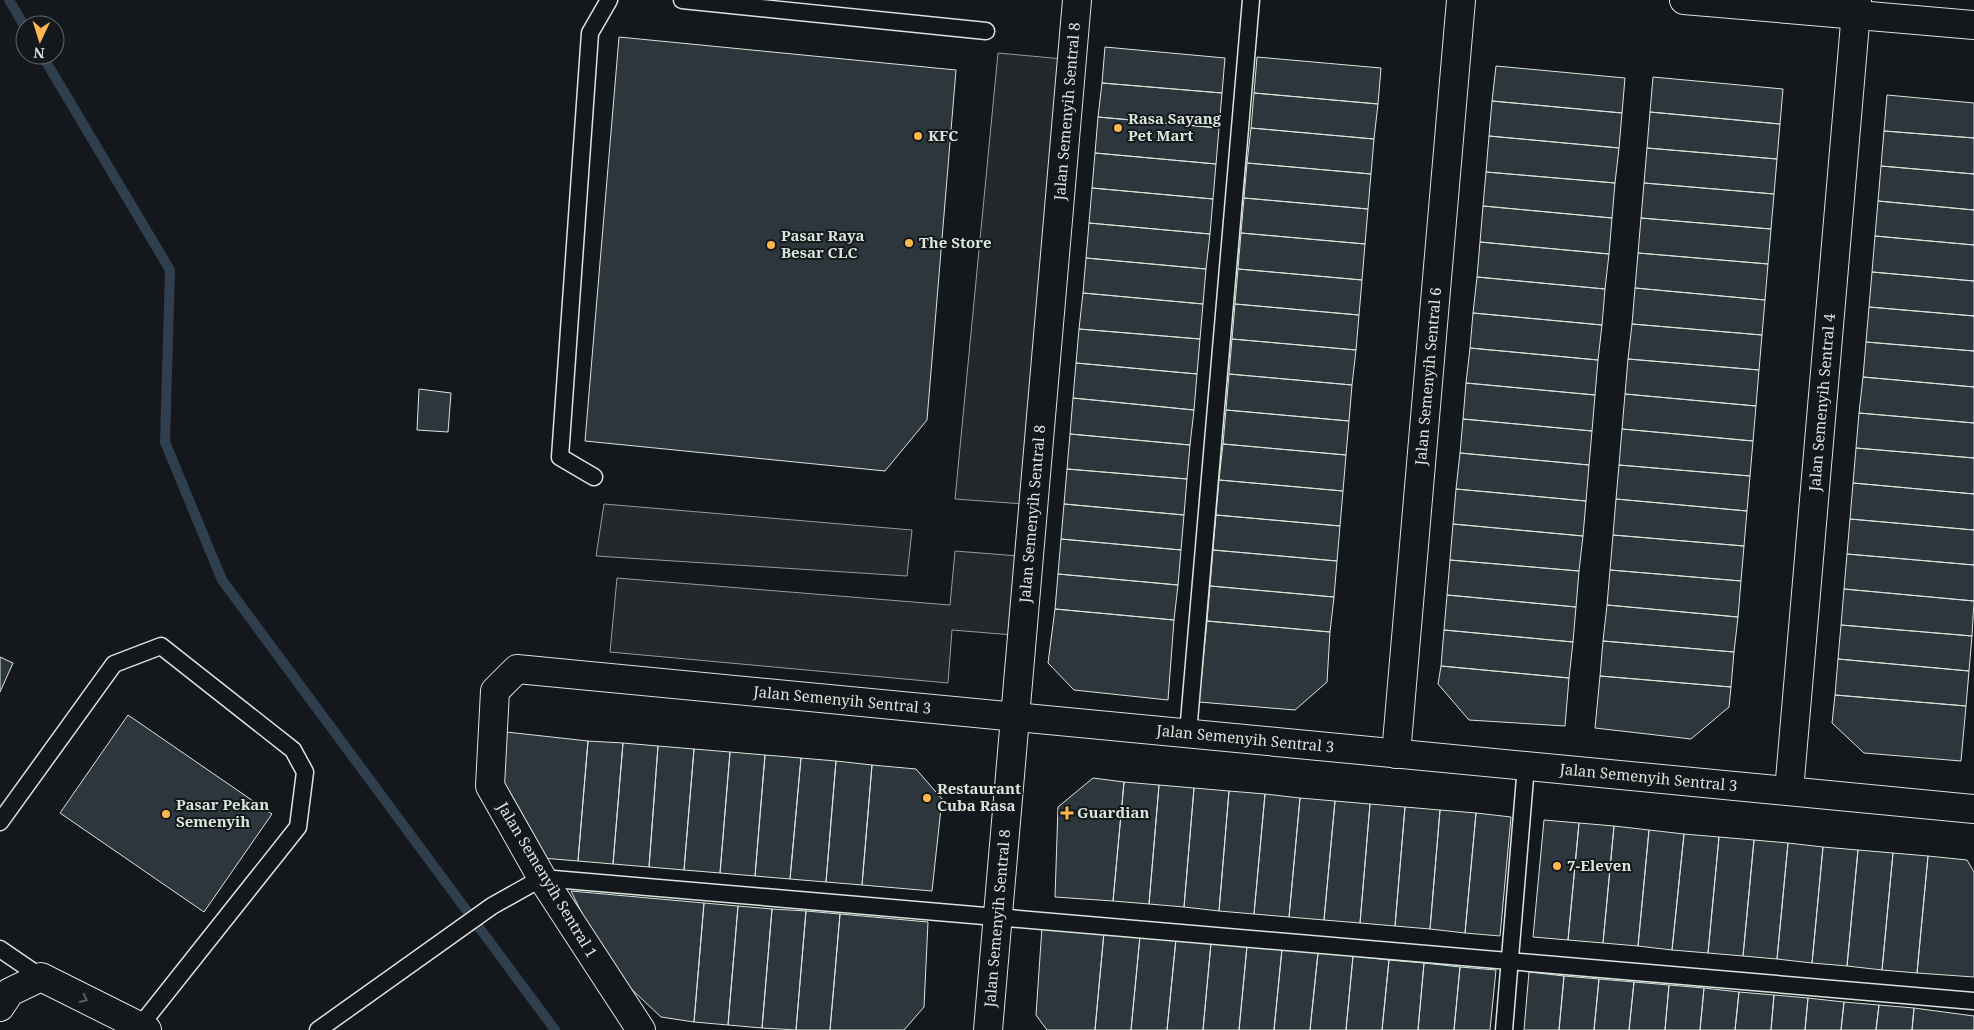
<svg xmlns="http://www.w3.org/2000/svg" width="1974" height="1030" font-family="'Noto Serif',serif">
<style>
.parking{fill:#24282b;stroke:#939e99}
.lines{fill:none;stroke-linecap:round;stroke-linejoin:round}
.stream{stroke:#2f3f4d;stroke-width:10}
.building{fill:#2c363c;stroke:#d8e6dc}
.lane-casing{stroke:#d8e6dc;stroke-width:19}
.street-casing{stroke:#d8e6dc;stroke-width:30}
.secondary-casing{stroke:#d8e6dc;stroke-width:30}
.lane{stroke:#14181c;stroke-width:16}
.street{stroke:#14181c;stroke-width:28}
.secondary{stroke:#14181c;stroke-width:28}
.oneway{stroke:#59605f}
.poi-dot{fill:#ffb74d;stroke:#14181c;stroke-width:2}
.labels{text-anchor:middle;stroke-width:4;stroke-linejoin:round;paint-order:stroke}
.street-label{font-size:15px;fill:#d8e6dc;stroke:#14181c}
.poi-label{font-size:15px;font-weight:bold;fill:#d8e6dc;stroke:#14181c;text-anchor:start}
</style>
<rect width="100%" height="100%" fill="#14181c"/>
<path class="parking" d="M 998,53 L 1063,59 L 1024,504 L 955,499 Z
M 604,504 L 912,530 L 907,576 L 596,556 Z
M 955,551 L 1019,556 L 1013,635 L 952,630 L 948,683 L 610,652 L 617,578 L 950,605 Z"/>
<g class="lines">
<path class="stream" d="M 9,0 L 25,27
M 42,55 L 170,270 L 165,442 L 222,580 L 555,1030"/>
</g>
<path class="building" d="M 619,37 L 956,70 L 927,420 L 885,471 L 585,441 Z
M 1105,47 L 1225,58 L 1222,93 L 1102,83 Z
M 1257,57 L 1381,68 L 1378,104 L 1254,93 Z
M 1496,66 L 1625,78 L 1622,113 L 1492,101 Z
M 1653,77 L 1783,89 L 1780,124 L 1650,112 Z
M 1102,83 L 1222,93 L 1219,128 L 1098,117 Z
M 1254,93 L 1378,104 L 1374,139 L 1251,128 Z
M 1887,95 L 1974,103 L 1974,138 L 1884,131 Z
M 1492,101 L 1622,113 L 1619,148 L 1489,136 Z
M 1650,112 L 1780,124 L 1777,159 L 1647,148 Z
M 1098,117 L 1219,128 L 1216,164 L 1095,153 Z
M 1251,128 L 1374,139 L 1371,174 L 1247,163 Z
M 1884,131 L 1974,138 L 1974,174 L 1881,166 Z
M 1489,136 L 1619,148 L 1615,183 L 1486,172 Z
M 1647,148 L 1777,159 L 1774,194 L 1644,183 Z
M 1095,153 L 1216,164 L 1213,199 L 1092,188 Z
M 1247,163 L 1371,174 L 1368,209 L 1244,198 Z
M 1881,166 L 1974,174 L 1974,210 L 1878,201 Z
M 1486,172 L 1615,183 L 1612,218 L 1483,206 Z
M 1644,183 L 1774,194 L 1771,229 L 1641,218 Z
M 1092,188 L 1213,199 L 1210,234 L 1089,223 Z
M 1244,198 L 1368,209 L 1365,244 L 1241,233 Z
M 1878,201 L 1974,210 L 1974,245 L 1875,236 Z
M 1483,206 L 1612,218 L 1609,254 L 1480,242 Z
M 1641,218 L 1771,229 L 1768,264 L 1638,253 Z
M 1089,223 L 1210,234 L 1206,269 L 1086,258 Z
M 1241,233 L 1365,244 L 1362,280 L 1238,269 Z
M 1875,236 L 1974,245 L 1974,281 L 1872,272 Z
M 1480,242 L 1609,254 L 1605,289 L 1477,277 Z
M 1638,253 L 1768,264 L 1765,300 L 1635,288 Z
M 1086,258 L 1206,269 L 1203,304 L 1083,293 Z
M 1238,269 L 1362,280 L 1359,315 L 1235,304 Z
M 1872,272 L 1974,281 L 1974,316 L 1869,307 Z
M 1477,277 L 1605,289 L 1602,325 L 1473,313 Z
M 1635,288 L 1765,300 L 1762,335 L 1632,324 Z
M 1083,293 L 1203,304 L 1200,339 L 1079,329 Z
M 1235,304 L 1359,315 L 1356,350 L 1232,339 Z
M 1869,307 L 1974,316 L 1974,351 L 1866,342 Z
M 1473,313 L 1602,325 L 1598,360 L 1470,348 Z
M 1632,324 L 1762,335 L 1759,370 L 1628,359 Z
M 1079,329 L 1200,339 L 1197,374 L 1076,363 Z
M 1232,339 L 1356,350 L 1352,385 L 1229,374 Z
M 1866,342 L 1974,351 L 1974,387 L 1863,377 Z
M 1470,348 L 1598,360 L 1595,395 L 1466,383 Z
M 1628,359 L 1759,370 L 1756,406 L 1625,394 Z
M 1076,363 L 1197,374 L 1194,410 L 1073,398 Z
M 1229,374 L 1352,385 L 1349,421 L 1226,410 Z
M 1863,377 L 1974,387 L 1974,423 L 1859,413 Z
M 1466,383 L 1595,395 L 1592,431 L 1463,419 Z
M 419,389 L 451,393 L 448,432 L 417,430 Z
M 1625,394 L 1756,406 L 1753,441 L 1622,429 Z
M 1073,398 L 1194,410 L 1190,445 L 1070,434 Z
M 1226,410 L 1349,421 L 1346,455 L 1223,444 Z
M 1859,413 L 1974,423 L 1974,458 L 1856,448 Z
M 1463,419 L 1592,431 L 1589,465 L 1460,453 Z
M 1622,429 L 1753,441 L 1750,476 L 1619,465 Z
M 1070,434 L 1190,445 L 1187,479 L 1067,469 Z
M 1223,444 L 1346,455 L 1343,491 L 1219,480 Z
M 1856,448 L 1974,458 L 1974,494 L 1853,483 Z
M 1460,453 L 1589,465 L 1586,501 L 1456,489 Z
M 1619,465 L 1750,476 L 1747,511 L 1616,499 Z
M 1067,469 L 1187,479 L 1184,515 L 1064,504 Z
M 1219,480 L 1343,491 L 1340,526 L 1216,515 Z
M 1853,483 L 1974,494 L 1974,530 L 1850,519 Z
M 1456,489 L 1586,501 L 1583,536 L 1453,524 Z
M 1616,499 L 1747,511 L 1744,546 L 1613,535 Z
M 1064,504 L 1184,515 L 1181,550 L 1061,539 Z
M 1216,515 L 1340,526 L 1337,561 L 1213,550 Z
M 1850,519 L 1974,530 L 1974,565 L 1847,554 Z
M 1453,524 L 1583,536 L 1579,571 L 1450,560 Z
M 1613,535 L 1744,546 L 1741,581 L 1610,570 Z
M 1061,539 L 1181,550 L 1178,585 L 1058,574 Z
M 1213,550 L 1337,561 L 1334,597 L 1210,586 Z
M 1847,554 L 1974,565 L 1974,601 L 1844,589 Z
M 1450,560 L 1579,571 L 1576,607 L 1447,595 Z
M 1610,570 L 1741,581 L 1738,617 L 1607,605 Z
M 1058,574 L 1178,585 L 1174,620 L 1055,609 Z
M 1210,586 L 1334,597 L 1330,632 L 1207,621 Z
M 1844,589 L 1974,601 L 1972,636 L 1841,625 Z
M 1447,595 L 1576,607 L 1573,642 L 1444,630 Z
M 1607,605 L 1738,617 L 1734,652 L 1603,641 Z
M 1055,609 L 1174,620 L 1168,700 L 1074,690 L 1048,663 Z
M 1207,621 L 1330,632 L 1327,682 L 1295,710 L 1199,702 Z
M 1841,625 L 1972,636 L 1969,671 L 1838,659 Z
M 1444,630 L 1573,642 L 1569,678 L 1441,666 Z
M 1603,641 L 1734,652 L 1731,687 L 1600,676 Z
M 0,657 L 13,663 L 0,692 Z
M 1838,659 L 1969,671 L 1966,706 L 1835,695 Z
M 1441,666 L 1569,678 L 1565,726 L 1469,720 L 1438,684 Z
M 1600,676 L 1731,687 L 1729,707 L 1691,739 L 1595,728 Z
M 1835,695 L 1966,706 L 1961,761 L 1864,753 L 1832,723 Z
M 128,715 L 272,814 L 204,912 L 60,813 Z
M 497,731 L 588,741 L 578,861 L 542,858 L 490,786 Z
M 588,741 L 623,743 L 613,864 L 578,861 Z
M 623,743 L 658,746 L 649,867 L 613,864 Z
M 658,746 L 694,749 L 684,870 L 649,867 Z
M 694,749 L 730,752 L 720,873 L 684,870 Z
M 730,752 L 765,755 L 755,876 L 720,873 Z
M 765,755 L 801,758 L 790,879 L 755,876 Z
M 801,758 L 836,761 L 826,882 L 790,879 Z
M 836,761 L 872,765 L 862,885 L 826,882 Z
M 872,765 L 916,769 L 942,799 L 932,891 L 862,885 Z
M 1093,778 L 1124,782 L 1113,901 L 1055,897 L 1058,807 Z
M 1124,782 L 1159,785 L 1149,904 L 1113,901 Z
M 1159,785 L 1194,788 L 1184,907 L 1149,904 Z
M 1194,788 L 1229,791 L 1219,911 L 1184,907 Z
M 1229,791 L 1265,794 L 1254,914 L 1219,911 Z
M 1265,794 L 1300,798 L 1289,917 L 1254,914 Z
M 1300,798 L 1335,801 L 1324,920 L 1289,917 Z
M 1335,801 L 1370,804 L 1360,923 L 1324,920 Z
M 1370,804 L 1405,807 L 1395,926 L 1360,923 Z
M 1405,807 L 1440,810 L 1430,929 L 1395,926 Z
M 1440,810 L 1476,813 L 1465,933 L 1430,929 Z
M 1476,813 L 1511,817 L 1500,936 L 1465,933 Z
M 1544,820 L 1579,823 L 1568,940 L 1533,937 Z
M 1579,823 L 1614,826 L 1603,943 L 1568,940 Z
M 1614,826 L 1649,830 L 1638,946 L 1603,943 Z
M 1649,830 L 1684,834 L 1672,950 L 1638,946 Z
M 1684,834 L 1719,837 L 1708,953 L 1672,950 Z
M 1719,837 L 1754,840 L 1743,956 L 1708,953 Z
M 1754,840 L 1788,843 L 1777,959 L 1743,956 Z
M 1788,843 L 1823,847 L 1812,963 L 1777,959 Z
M 1823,847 L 1858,850 L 1847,966 L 1812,963 Z
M 1858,850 L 1893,853 L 1882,970 L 1847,966 Z
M 1893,853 L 1928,856 L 1917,973 L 1882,970 Z
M 1928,856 L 1967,860 L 1974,872 L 1974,977 L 1917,973 Z
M 571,891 L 704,903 L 694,1022 L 661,1017 L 608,967 Z
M 704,903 L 738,906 L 728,1025 L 694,1022 Z
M 738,906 L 772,909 L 762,1028 L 728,1025 Z
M 772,909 L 806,911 L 796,1030 L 762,1028 Z
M 806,911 L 840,914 L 830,1030 L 796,1030 Z
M 840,914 L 928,922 L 924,1007 L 904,1030 L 830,1030 Z
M 1042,927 L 1104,932 L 1095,1030 L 1047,1030 L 1036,1015 Z
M 1104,932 L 1140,936 L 1131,1030 L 1095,1030 Z
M 1140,936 L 1176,939 L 1167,1030 L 1131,1030 Z
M 1176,939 L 1211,943 L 1203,1030 L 1167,1030 Z
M 1211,943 L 1247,946 L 1239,1030 L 1203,1030 Z
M 1247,946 L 1282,949 L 1274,1030 L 1239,1030 Z
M 1282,949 L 1318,953 L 1310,1030 L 1274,1030 Z
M 1318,953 L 1353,956 L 1346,1030 L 1310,1030 Z
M 1353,956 L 1389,960 L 1382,1030 L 1346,1030 Z
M 1389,960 L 1424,963 L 1418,1030 L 1382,1030 Z
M 1424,963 L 1460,967 L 1454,1030 L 1418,1030 Z
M 1460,967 L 1496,970 L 1490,1030 L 1454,1030 Z
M 1529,972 L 1564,976 L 1559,1030 L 1524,1030 Z
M 1564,976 L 1599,979 L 1594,1030 L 1559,1030 Z
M 1599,979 L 1634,982 L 1629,1030 L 1594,1030 Z
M 1634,982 L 1669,985 L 1665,1030 L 1629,1030 Z
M 1669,985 L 1704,988 L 1700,1030 L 1665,1030 Z
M 1704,988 L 1739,992 L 1735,1030 L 1700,1030 Z
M 1739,992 L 1774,995 L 1771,1030 L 1735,1030 Z
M 1774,995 L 1808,998 L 1805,1030 L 1771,1030 Z
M 1808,998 L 1844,1002 L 1841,1030 L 1805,1030 Z
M 1844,1002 L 1879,1005 L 1876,1030 L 1841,1030 Z
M 1879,1005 L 1914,1008 L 1912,1030 L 1876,1030 Z
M 1914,1008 L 1974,1016 L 1974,1030 L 1912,1030 Z"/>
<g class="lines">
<defs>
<path id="lane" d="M 682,0 L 986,31
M 594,477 L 560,457 L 590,33 L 609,0
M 1188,733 L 1251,0
M 0,822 L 114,664 L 161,646 L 293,750 L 305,772 L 298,827 L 140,1026
M 0,949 L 41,977
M 318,1030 L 492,906 L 542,878 L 1974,1001
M 1504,1030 L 1526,766"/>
<g id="street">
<path d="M 1684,0 L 1974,25"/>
<path id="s1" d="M 1396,754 L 1461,0"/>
<path id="s2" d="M 1789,791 L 1857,0"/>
<path id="s3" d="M 641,1030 L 542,878 L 490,786 L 495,691 L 517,669 L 1974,809"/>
<path id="s4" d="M 988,1030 L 1077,0"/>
</g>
<path id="secondary" d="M 0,1007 L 10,992 L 41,977 L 147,1030"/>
</defs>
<use href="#lane" class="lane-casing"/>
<use href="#street" class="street-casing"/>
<use href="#secondary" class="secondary-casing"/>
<use href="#lane" class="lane"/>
<use href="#street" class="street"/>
<use href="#secondary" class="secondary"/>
</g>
<defs><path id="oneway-chevron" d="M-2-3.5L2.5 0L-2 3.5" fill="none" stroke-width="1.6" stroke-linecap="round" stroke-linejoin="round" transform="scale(1.25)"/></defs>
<use class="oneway" href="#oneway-chevron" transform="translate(84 999) rotate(26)"/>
<g class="poi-dot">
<circle cx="1118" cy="128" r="5"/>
<circle cx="918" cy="136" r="5"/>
<circle cx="909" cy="243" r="5"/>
<circle cx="771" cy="245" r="5"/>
<circle cx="927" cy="798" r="5"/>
<path d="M1064.5 805.5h5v5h5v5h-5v5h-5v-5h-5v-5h5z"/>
<circle cx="166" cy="814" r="5"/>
<circle cx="1557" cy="866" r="5"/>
</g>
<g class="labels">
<g class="street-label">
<text dy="5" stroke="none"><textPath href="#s4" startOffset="922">Jalan Semenyih Sentral 8</textPath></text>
<text dy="5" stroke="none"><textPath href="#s1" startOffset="379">Jalan Semenyih Sentral 6</textPath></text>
<text dy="5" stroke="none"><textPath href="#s2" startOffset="390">Jalan Semenyih Sentral 4</textPath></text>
<text dy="5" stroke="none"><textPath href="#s4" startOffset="518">Jalan Semenyih Sentral 8</textPath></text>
<text dy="5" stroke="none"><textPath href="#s3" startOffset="740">Jalan Semenyih Sentral 3</textPath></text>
<text dy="5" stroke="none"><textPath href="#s3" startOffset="1145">Jalan Semenyih Sentral 3</textPath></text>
<text dy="5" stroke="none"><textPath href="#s3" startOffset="1550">Jalan Semenyih Sentral 3</textPath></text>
<text transform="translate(547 880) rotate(59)" y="5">Jalan Semenyih Sentral 1</text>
<text dy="5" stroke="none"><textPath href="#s4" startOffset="112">Jalan Semenyih Sentral 8</textPath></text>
</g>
<g class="poi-label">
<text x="1128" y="124">Rasa Sayang<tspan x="1128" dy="17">Pet Mart</tspan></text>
<text x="928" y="141">KFC</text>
<text x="781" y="241">Pasar Raya<tspan x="781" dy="17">Besar CLC</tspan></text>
<text x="919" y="248">The Store</text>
<text x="937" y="794">Restaurant<tspan x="937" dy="17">Cuba Rasa</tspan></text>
<text x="176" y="810">Pasar Pekan<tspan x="176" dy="17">Semenyih</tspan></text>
<text x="1077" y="818">Guardian</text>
<text x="1567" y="871">7-Eleven</text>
</g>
</g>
<g transform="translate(40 40) rotate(184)"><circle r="24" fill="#14181c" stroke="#626a69"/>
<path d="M0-4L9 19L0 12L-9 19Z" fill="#ffb74d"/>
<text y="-8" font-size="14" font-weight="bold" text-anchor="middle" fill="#d8e6dc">N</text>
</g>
</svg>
